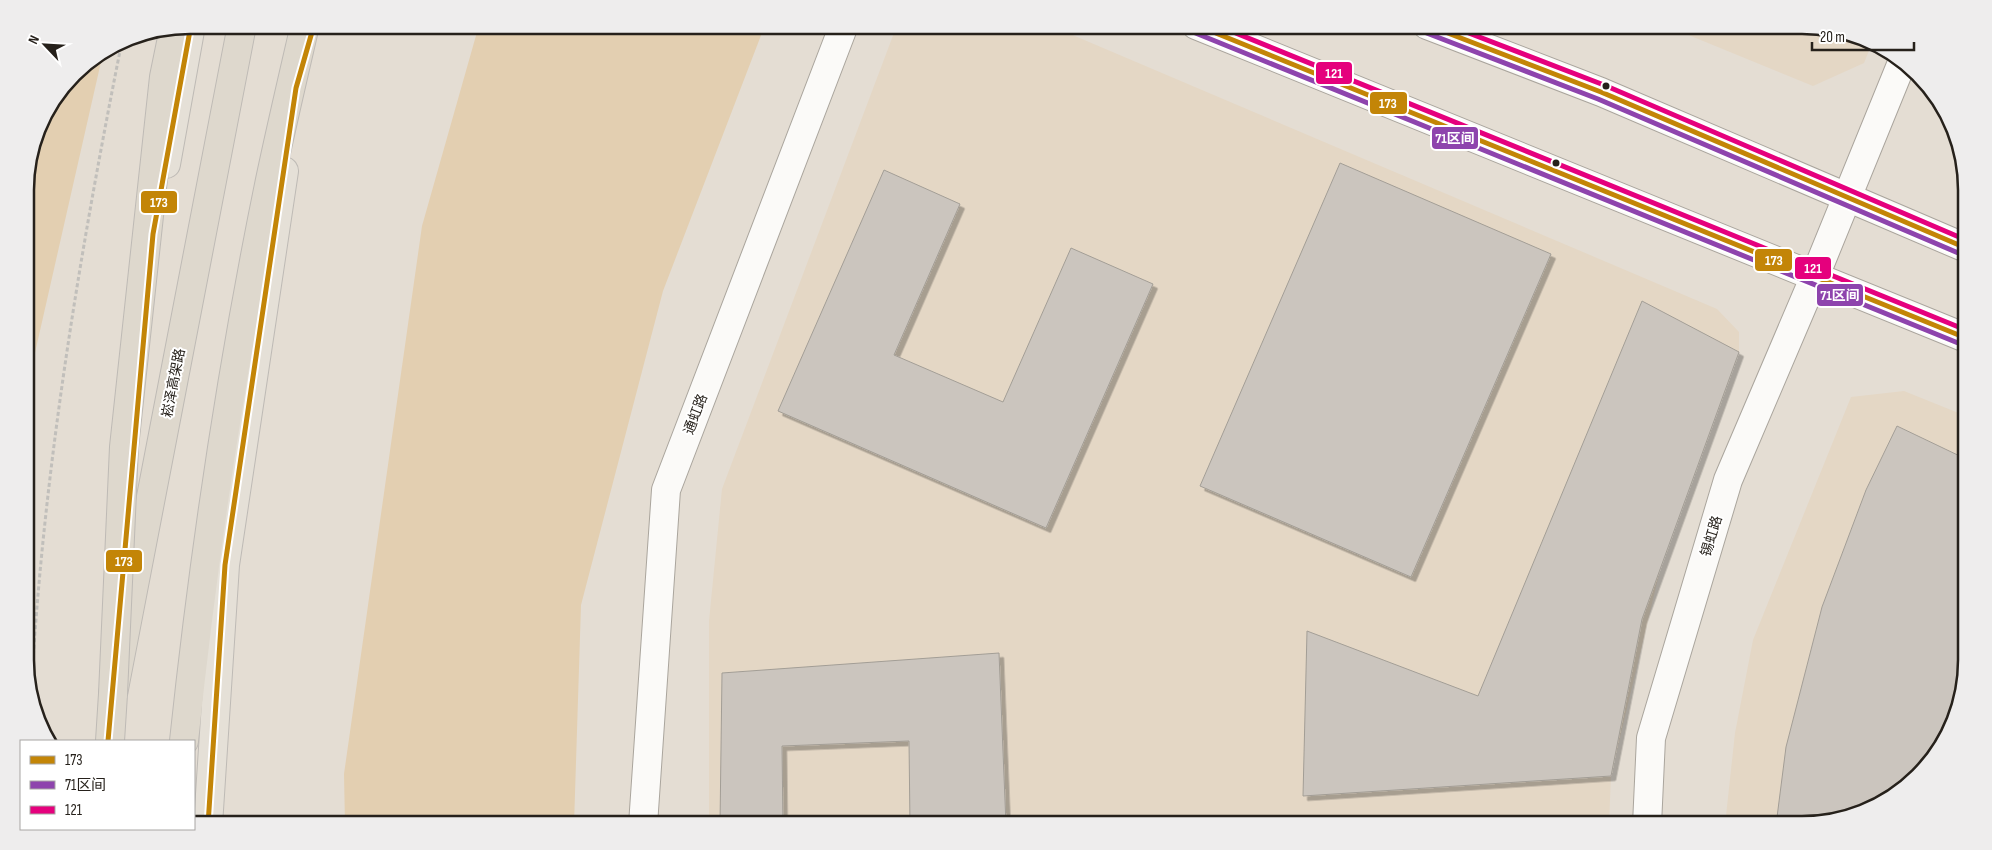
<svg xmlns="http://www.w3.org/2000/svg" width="1992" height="850" font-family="'Sofia Sans Condensed','Noto Sans SC',sans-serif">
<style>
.built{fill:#e4d7c5}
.green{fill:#e3cfb1}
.building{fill:#cbc5be;stroke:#a39e96;filter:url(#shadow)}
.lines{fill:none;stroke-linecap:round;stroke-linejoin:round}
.minor-casing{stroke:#aaa59d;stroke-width:30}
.tertiary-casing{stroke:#aaa59d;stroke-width:30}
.secondary-casing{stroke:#aaa59d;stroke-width:30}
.primary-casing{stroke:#bebab5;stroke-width:30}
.trunk-casing{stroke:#bebab5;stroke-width:30}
.path{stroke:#c1bfbb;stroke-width:3;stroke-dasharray:4 2.5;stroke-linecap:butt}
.minor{stroke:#fbfaf8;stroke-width:28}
.tertiary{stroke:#fbfaf8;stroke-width:28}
.secondary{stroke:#fbfaf8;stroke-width:28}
.primary{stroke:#e5e0d7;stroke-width:28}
.trunk{stroke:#ded8cd;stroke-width:28}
.trunk-bridge-casing{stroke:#bebab5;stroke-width:30;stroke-linecap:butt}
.trunk-bridge{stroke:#ded8cd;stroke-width:28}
.bus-1-casing{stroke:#fff;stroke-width:9}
.bus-2-casing{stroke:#fff;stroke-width:9}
.bus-3-casing{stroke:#fff;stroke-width:9}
.bus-1{stroke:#c38507;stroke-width:5}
.bus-2{stroke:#8e44ad;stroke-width:5}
.bus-3{stroke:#e5007d;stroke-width:5}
.bus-dot{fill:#26211b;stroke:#fff;stroke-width:2}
.labels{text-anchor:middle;stroke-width:4;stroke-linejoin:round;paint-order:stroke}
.street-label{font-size:14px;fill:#26211b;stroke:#fff}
.rim{fill:none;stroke:#26211b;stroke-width:2.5}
.line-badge{stroke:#fff;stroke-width:2}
.badge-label{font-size:14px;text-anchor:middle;font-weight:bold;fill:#fff}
</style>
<defs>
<filter id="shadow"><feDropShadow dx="4.5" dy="4.5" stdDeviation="0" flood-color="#0004"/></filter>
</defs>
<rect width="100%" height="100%" fill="#e4ddd3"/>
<path class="built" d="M 897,25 L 1049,25 L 1717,309 L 1739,332 L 1739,352 L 1661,566 L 1611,775 L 1609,825 L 709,825 L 709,621 L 722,489 Z
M 1664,25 L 1802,25 L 1865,37 L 1872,43 L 1864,63 L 1813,86 Z
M 1904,391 L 1966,416 L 1967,660 L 1955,723 L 1812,825 L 1725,825 L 1735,733 L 1753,640 L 1851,397 Z"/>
<path class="green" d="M 479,25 L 765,25 L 663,291 L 581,605 L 574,825 L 345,825 L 344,774 L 422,226 Z
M 103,53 L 27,388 L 26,396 L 25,179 L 42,117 L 81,66 Z"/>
<path class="building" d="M 1340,163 L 1551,254 L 1411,577 L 1200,486 Z
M 884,170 L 960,204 L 894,355 L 1003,402 L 1071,248 L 1153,284 L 1046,528 L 778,411 Z
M 1642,301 L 1739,352 L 1642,619 L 1611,776 L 1303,796 L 1307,631 L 1478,696 Z
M 1897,426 L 1966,459 L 1967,660 L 1955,723 L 1933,761 L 1894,797 L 1812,825 L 1776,825 L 1786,747 L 1822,607 L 1866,490 Z
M 999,653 L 1006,825 L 910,825 L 909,741 L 782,746 L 783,825 L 720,825 L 722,673 Z"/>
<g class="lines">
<defs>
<path id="minor" d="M 643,825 L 666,490 L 844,25"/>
<path id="tertiary" d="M 1647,825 L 1651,738 L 1728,480 L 1815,276 L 1901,65"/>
<path id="secondary" d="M 1196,25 L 1966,338
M 1427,25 L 1601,92 L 1966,248"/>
<path id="primary" d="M 166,164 L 191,25
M 208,825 L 225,565 L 284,171"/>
<path id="trunk" d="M 110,741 L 113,694 L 242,25
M 184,741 C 204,553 232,365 270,180 C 281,128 293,77 305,25"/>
</defs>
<use href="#minor" class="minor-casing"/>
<use href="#tertiary" class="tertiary-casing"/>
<use href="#secondary" class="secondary-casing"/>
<use href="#primary" class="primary-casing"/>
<use href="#trunk" class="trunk-casing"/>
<path class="path" d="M 31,694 C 43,474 79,256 122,41"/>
<use href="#minor" class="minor"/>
<use href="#tertiary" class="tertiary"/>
<use href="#secondary" class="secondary"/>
<use href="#primary" class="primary"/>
<use href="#trunk" class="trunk"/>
<defs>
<path id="trunk-bridge" d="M 113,694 L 124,447 L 164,77 L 174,28"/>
</defs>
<use href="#trunk-bridge" class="trunk-bridge-casing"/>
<use href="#trunk-bridge" class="trunk-bridge"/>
<defs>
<path id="bus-1" d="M 1196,25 L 1966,338
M 1427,25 L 1601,92 L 1966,248
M 108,741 L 153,234 L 191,25
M 208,825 L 225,565 L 296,88 L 314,25"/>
<path id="bus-2" d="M 1193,32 L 1963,345
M 1424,32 L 1598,99 L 1963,255"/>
<path id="bus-3" d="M 1216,25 L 1966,330
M 1448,25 L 1604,85 L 1966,240"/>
</defs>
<use href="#bus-1" class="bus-1-casing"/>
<use href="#bus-2" class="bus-2-casing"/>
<use href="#bus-3" class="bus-3-casing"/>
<use href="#bus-1" class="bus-1"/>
<use href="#bus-2" class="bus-2"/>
<use href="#bus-3" class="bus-3"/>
</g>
<g class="bus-dot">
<circle cx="1606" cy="86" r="4.5"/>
<circle cx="1556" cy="163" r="4.5"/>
</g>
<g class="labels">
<g class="street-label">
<text transform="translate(173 383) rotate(-79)" y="5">崧泽高架路</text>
<text transform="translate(695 414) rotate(-69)" y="5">通虹路</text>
<text transform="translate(1711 536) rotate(-73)" y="5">锡虹路</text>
</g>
</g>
<path d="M0 0H1992V850H0ZM190 34H1802A156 156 0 0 1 1958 190V660A156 156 0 0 1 1802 816H190A156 156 0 0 1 34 660V190A156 156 0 0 1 190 34Z" fill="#eeeded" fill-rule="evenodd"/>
<path class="rim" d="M190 34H1802A156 156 0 0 1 1958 190V660A156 156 0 0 1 1802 816H190A156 156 0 0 1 34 660V190A156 156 0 0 1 190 34Z"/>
<g class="line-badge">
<rect x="1315" y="61" width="38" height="24" rx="5" fill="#e5007d"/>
<rect x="1369" y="91" width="39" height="24" rx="5" fill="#c38507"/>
<rect x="1431" y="126" width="48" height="24" rx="5" fill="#8e44ad"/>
<rect x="140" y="190" width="38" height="24" rx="5" fill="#c38507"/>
<rect x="1754" y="248" width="39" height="24" rx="5" fill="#c38507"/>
<rect x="1794" y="256" width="38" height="24" rx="5" fill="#e5007d"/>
<rect x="1816" y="283" width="48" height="24" rx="5" fill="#8e44ad"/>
<rect x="105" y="549" width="38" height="24" rx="5" fill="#c38507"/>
</g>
<g class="badge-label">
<text x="1334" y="78">121</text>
<text x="1388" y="108">173</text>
<text x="1455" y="143">71区间</text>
<text x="159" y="207">173</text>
<text x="1774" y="265">173</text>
<text x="1813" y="273">121</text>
<text x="1840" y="300">71区间</text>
<text x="124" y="566">173</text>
</g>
<rect x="20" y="740" width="175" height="90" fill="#ffffff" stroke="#a8a6a4"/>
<rect x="30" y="756" width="25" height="8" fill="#c38507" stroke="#a8a6a4"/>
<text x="65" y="765" font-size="15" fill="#26211b">173</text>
<rect x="30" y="781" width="25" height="8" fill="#8e44ad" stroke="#a8a6a4"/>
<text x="65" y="790" font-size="15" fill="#26211b">71区间</text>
<rect x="30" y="806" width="25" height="8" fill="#e5007d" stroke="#a8a6a4"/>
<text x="65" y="815" font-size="15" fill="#26211b">121</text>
<g transform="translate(45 45) rotate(295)" stroke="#ffffff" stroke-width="4" paint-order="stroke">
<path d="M0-4L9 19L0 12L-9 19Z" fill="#26211b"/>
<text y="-8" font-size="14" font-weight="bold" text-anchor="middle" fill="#26211b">N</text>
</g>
<path d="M1812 42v8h102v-8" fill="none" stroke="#26211b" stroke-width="2.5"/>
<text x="1820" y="42" font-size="15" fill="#26211b" stroke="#ffffff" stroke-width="4" paint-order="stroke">20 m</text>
</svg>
